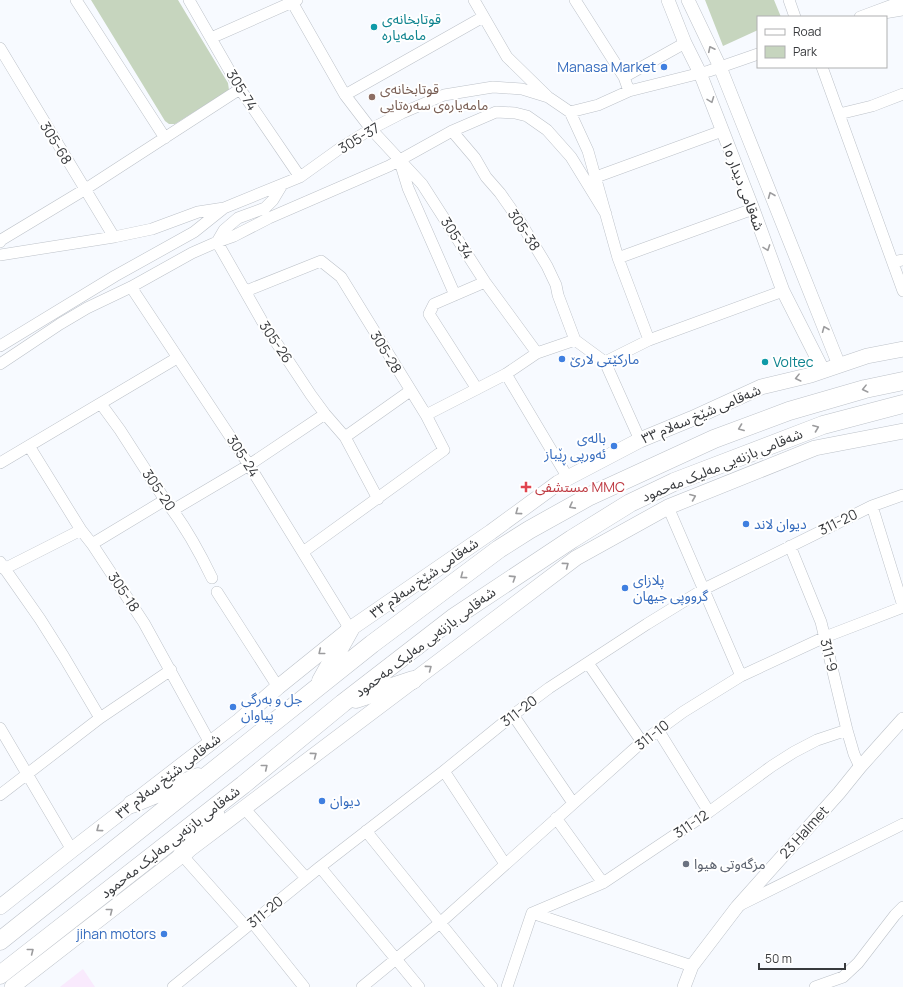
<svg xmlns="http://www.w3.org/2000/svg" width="903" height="987" font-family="Manrope,'Noto Sans Arabic',sans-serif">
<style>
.medical{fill:#f9eafd}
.green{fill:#c6d5be}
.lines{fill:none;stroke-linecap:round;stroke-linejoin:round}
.minor-casing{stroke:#bdc2c9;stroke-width:12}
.tertiary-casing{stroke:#bdc2c9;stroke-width:14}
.secondary-casing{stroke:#bdc2c9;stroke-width:16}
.trunk-casing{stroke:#bdc2c9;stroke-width:19}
.minor{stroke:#fff;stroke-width:11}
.tertiary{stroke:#fff;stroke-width:13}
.secondary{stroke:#fff;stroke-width:15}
.trunk{stroke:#fff;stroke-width:18}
.oneway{stroke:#9c9c9e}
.culture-dot{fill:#0f9aa8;stroke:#fff;stroke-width:1.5}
.shop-dot{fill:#3f7fe0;stroke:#fff;stroke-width:1.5}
.education-dot{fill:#8d6e63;stroke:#fff;stroke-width:1.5}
.health-dot{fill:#e0444e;stroke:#fff;stroke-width:1.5}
.worship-dot{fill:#6b7280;stroke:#fff;stroke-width:1.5}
.labels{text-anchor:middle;stroke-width:4;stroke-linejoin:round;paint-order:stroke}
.culture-label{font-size:14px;fill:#0d838f;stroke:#fff;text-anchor:start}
.shop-label{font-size:14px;fill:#366cbe;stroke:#fff;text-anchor:start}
.education-label{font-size:14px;fill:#785e54;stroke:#fff;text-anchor:start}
.street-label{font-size:14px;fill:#383a3d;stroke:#fff}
.health-label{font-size:14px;fill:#be3a42;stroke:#fff;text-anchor:start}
.worship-label{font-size:14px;fill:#5b616d;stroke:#fff;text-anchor:start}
</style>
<rect width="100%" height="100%" fill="#f7faff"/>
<path class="medical" d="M 83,969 L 95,987 L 60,987 Z"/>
<path class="green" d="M 91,0 L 178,0 L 228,83 L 229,90 L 175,124 L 169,124 L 165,121 Z
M 705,0 L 774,0 L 781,17 L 758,17 L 758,30 L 723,46 Z"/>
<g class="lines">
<defs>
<path id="minor" d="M 76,0 L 165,138
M 189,0 L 240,89 L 300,177
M 474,0 L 507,57 L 548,97 L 570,112
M 575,0 L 624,77 L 629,91
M 789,0 L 795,17
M 292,2 L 345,95 L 371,129 L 422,184 L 485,282 L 537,353
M 884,13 L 903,10
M 860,17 L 903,1
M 211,38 L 297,0
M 0,48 L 114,237
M 822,67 L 903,291
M 624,77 L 685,43
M 345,95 L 483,17
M 570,112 L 588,151 L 618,258 L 649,340
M 570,112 L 598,105 L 629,91 L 709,71 L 758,54
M 839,114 L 872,106 L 903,94
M 452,131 L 475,158 L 486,177 L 500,193 L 521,223 L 547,266 L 556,285 L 558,295 L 575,340
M 400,162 L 408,188 L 455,295
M 596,177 L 722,131
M 0,242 L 1,240 L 84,190 L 240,89
M 0,255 L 114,237 L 152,229 L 198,212 L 224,208 L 300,177 L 339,149 L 371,129 L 402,113 L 444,95 L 493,87 L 522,89 L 548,97
M 618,258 L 753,209
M 893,262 L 903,260
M 131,287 L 249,465 L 350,629
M 246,291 L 321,261 L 341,277 L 426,415 L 444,450 L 303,552
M 575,340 L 605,362 L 640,440
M 0,346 L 115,276 L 194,232 L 224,208
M 605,362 L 649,340 L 783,291
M 0,364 L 60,324 L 87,308 L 131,287 L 192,253 L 217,242 L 224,230 L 238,218 L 265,208 L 273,200 L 282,185
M 506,374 L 568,478
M 477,389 L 429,314 L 434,304 L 485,282
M 101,404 L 120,430 L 165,500 C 184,524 199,551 212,578
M 426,415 L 506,374 L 537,353 L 575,340
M 345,437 L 410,391
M 29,446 L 81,530 L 92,544 L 144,623 L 210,743
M 0,463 L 177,358
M 378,499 L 345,437 L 325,414 L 311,395 L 262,321 L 217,242 L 234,236 L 269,218 L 389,166 L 452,131 L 496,112 L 515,113 L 527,116 L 547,130 L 571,157 L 606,214
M 872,506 L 903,606
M 668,507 L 741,676
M 173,510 L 249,465 L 325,414
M 92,544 L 165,500
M 790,546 L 821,622 L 847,730 L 854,754 L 860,767
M 0,562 L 40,619 L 64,657 L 100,718
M 4,569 L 81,530
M 217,592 L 278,687
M 588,663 L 642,742
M 513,715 L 573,803
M 0,728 L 72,850
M 658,730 L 709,812
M 444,771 L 505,864
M 0,795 L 100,718 L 171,670
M 244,808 L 306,878
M 556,818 L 603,883
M 366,831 L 492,987
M 182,855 L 246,927
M 320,867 L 419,987
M 740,905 L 903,824
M 532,913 L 603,883 L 709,812 L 772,766 L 794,752 L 817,740 L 847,730
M 532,913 L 692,966
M 252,922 L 304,987
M 173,987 L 320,867 L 444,771 L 513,715 L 549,688 L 647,624 L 704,589 L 872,506 L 903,495
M 362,987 L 441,922 L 642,742 L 683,712 L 741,676 L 825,637 L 903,607
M 507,987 L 532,913
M 815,987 L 843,977 L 858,963 L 895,915 L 903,907"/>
<path id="tertiary" d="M 668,0 L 685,43 L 700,73 L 753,209 L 783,291 L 823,370
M 688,0 L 720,67 L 839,365
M 684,987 L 692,966 L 737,907 L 839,793 L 860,767 L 903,719"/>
<path id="secondary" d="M 0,907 L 72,850 L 239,721 L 278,687 L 350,629 L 491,532 L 558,483 L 640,440 L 691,419 L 761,387 L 811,375 L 867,356 L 903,349
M 12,987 L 182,855 L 576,558 L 668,507 L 815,448 L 903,431"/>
<path id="trunk" d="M 321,681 L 350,629
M 356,699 L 413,680
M 132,804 L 198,777
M 182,855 L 216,816
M 0,941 L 372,644 L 499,549 L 529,530 L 590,496 L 714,439 L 789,411 L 865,389 L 903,381
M 0,975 L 243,785 L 343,703 L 453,618 L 572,539 L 630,503 L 674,482 L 823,425 L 903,404"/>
</defs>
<use href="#minor" class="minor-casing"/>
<use href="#tertiary" class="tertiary-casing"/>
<use href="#secondary" class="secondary-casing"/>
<use href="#trunk" class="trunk-casing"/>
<use href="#minor" class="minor"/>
<use href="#tertiary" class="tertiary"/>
<use href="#secondary" class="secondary"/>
<use href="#trunk" class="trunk"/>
</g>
<defs><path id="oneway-chevron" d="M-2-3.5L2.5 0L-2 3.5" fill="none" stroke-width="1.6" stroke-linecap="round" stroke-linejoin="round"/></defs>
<g class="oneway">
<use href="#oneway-chevron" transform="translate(711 49) rotate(-116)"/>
<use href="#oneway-chevron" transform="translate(711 100) rotate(69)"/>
<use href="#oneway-chevron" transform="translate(771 195) rotate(-112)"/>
<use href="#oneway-chevron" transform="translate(767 248) rotate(70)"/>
<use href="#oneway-chevron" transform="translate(825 329) rotate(-112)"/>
<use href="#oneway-chevron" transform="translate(798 378) rotate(166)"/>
<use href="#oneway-chevron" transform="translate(865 389) rotate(166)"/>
<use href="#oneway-chevron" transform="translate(741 428) rotate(159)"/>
<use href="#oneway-chevron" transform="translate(816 428) rotate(-21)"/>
<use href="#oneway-chevron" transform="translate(693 497) rotate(-22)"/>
<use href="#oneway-chevron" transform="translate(572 506) rotate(152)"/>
<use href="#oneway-chevron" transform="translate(518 512) rotate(144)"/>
<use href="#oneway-chevron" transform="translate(566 565) rotate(-37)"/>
<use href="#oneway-chevron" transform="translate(463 576) rotate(143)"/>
<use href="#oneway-chevron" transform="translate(513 578) rotate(-33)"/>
<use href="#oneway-chevron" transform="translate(321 652) rotate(141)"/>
<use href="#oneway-chevron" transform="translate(429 668) rotate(-37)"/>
<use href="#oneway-chevron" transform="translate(314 755) rotate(-37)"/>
<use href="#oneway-chevron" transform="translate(265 767) rotate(-39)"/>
<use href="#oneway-chevron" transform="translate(99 829) rotate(143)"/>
<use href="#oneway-chevron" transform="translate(110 911) rotate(-38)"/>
<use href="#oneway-chevron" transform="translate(31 951) rotate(-38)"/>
</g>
<g class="culture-dot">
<circle cx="374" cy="27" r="4"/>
<circle cx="765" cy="362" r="4"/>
</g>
<g class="shop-dot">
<circle cx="664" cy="67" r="4"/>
<circle cx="562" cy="359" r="4"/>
<circle cx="614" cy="446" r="4"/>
<circle cx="746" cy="524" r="4"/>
<circle cx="625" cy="588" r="4"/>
<circle cx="233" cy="707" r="4"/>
<circle cx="322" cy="801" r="4"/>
<circle cx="164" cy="934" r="4"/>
</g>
<circle class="education-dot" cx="372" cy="97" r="4"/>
<path class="health-dot" d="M524 481h4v4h4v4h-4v4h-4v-4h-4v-4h4z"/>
<circle class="worship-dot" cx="686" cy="864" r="4"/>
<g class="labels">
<g class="culture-label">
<text x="382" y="24">قوتابخانەی<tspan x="382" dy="16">مامەیارە</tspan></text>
<text x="773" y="367">Voltec</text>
</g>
<g class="shop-label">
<text x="656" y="72" text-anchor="end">Manasa Market</text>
<text x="570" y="364">مارکێتی لارێ</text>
<text x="606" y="443" text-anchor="end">بالەی<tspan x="606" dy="16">ئەورپی ڕێباز</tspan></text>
<text x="754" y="529">دیوان لاند</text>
<text x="633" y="585">پلازای<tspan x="633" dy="16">گرووپی جیهان</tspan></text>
<text x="241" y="704">جل و بەرگی<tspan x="241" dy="16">پیاوان</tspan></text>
<text x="330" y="806">دیوان</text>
<text x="156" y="939" text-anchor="end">jihan motors</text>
</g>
<g class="education-label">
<text x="380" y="94">قوتابخانەی<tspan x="380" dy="16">مامەیارەی سەرەتایی</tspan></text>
</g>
<g class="street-label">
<text transform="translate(242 90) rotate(58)" y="5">305-74</text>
<text transform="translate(359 138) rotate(-31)" y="5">305-37</text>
<text transform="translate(56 143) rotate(59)" y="5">305-68</text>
<text transform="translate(743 186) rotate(69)" y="5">شەقامی دیدار ١٥</text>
<text transform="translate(524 230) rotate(57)" y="5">305-38</text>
<text transform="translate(457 238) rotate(57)" y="5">305-34</text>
<text transform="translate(276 342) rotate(56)" y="5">305-26</text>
<text transform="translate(386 352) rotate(59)" y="5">305-28</text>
<text transform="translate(701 414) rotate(-23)" y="5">شەقامی شێخ سەلام ٣٣</text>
<text transform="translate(243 456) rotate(57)" y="5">305-24</text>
<text transform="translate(722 465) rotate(-22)" y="5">شەقامی بازنەیی مەلیک مەحمود</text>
<text transform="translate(159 490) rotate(56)" y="5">305-20</text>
<text transform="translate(838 522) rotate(-26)" y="5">311-20</text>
<text transform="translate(424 578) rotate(-35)" y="5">شەقامی شێخ سەلام ٣٣</text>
<text transform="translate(124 592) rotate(56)" y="5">305-18</text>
<text transform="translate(425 642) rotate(-37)" y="5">شەقامی بازنەیی مەلیک مەحمود</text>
<text transform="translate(829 655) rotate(76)" y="5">311-9</text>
<text transform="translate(519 711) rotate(-37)" y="5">311-20</text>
<text transform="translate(652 735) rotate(-38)" y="5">311-10</text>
<text transform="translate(168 776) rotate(-38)" y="5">شەقامی شێخ سەلام ٣٣</text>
<text transform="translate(691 824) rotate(-34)" y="5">311-12</text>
<text transform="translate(804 832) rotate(-48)" y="5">23 Halmet</text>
<text transform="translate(170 842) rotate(-38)" y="5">شەقامی بازنەیی مەلیک مەحمود</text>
<text transform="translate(265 912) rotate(-39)" y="5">311-20</text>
</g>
<g class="health-label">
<text x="535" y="492">مستشفى MMC</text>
</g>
<g class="worship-label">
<text x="694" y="869">مزگەوتی هیوا</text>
</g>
</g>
<rect x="757" y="16" width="130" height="52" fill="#ffffff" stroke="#afb0b1"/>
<rect x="765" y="29" width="20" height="6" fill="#ffffff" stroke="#afb0b1"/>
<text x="793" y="36" font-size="12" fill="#383a3d">Road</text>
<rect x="765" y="46" width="20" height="12" fill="#c6d5be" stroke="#afb0b1"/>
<text x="793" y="56" font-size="12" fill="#383a3d">Park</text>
<path d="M759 963v6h86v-6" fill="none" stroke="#383a3d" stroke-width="2"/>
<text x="765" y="963" font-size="12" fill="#383a3d" stroke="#ffffff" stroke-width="3" paint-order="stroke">50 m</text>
</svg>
